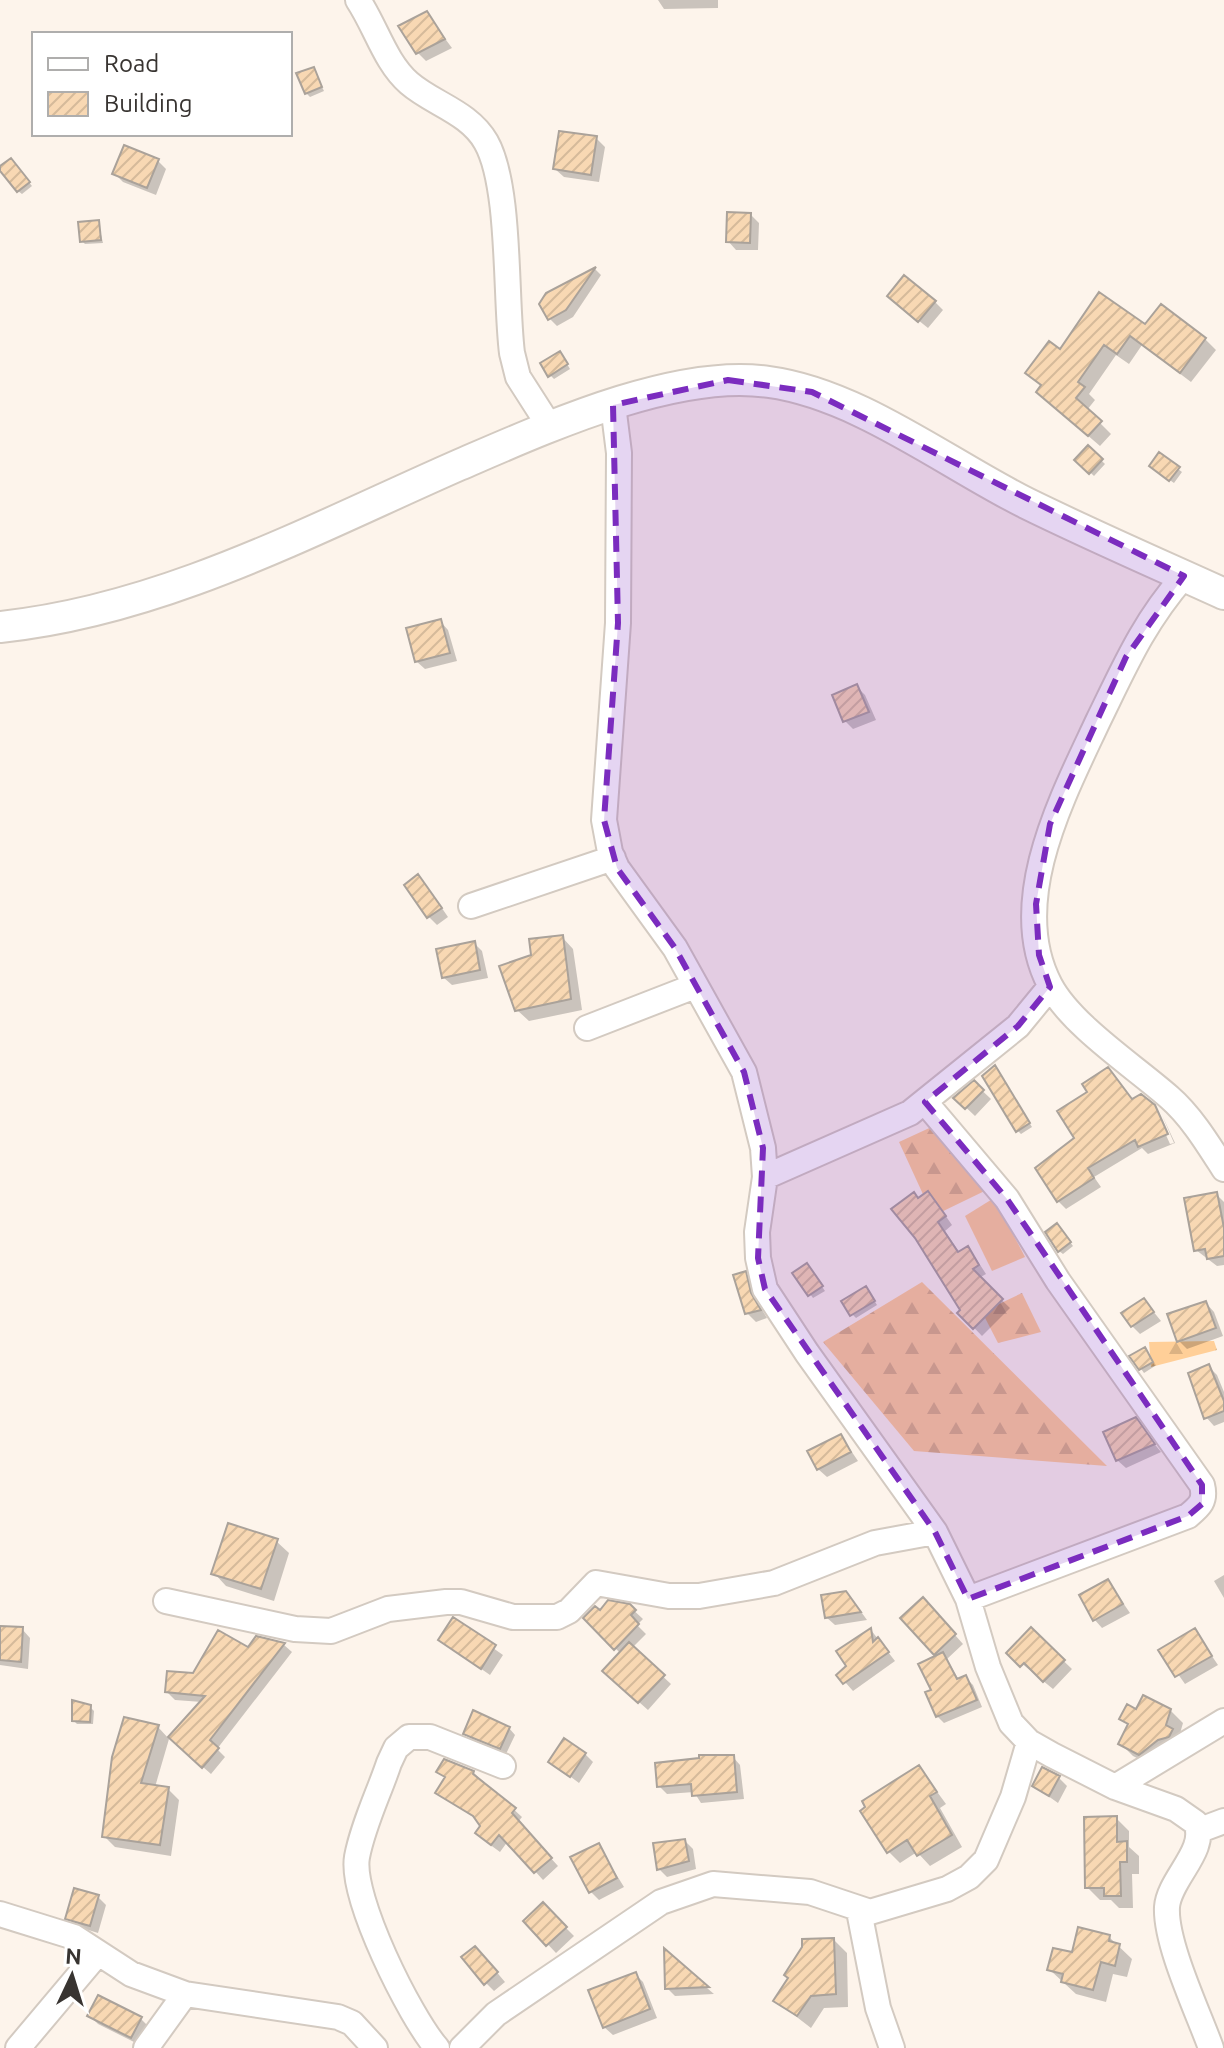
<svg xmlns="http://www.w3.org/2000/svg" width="1224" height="2048" font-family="Ubuntu,sans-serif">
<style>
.green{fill:#ffcf98}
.forest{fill:url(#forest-firs)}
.shadow{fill:#0003}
.building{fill:url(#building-hatch);stroke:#aaa29a;stroke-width:2}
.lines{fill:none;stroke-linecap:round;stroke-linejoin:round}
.minor-casing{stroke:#d3cac1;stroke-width:28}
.tertiary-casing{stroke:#d3cac1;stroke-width:34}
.minor{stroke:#fff;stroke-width:24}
.tertiary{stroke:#fff;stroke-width:30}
.marked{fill:#7b2cbf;fill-opacity:0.2;stroke:#7b2cbf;stroke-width:6;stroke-dasharray:16 10;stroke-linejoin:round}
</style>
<defs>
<pattern id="forest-firs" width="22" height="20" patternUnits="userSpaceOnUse" patternTransform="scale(2)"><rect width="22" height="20" fill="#ffcf98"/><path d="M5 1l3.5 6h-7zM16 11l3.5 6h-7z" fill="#dbb283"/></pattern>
<pattern id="building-hatch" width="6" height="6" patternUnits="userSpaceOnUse" patternTransform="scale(2)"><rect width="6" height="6" fill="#f8d8b3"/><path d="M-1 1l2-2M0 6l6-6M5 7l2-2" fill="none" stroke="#d5ba9a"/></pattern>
</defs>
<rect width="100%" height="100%" fill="#fdf4eb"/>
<path class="green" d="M 994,1198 L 1025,1257 L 992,1271 L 965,1216 Z"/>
<path class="forest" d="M 938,1124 L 997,1185 L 933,1216 L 899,1142 Z
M 922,1282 L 1107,1466 L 914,1451 L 823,1342 Z
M 1022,1293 L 1041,1332 L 998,1343 L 982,1312 Z
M 1214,1341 L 1217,1350 L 1151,1367 L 1149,1342 Z"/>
<path class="shadow" d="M 658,0 L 718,0 L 718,8 L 664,9 Z
M 426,13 L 452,48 L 426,61 L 418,53 Z
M 313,69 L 324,91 L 310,97 L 306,93 Z
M 596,138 L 605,147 L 599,182 L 564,177 L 555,169 Z
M 158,161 L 166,169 L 156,195 L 123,182 L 115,174 Z
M 14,164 L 32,186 L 22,194 L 18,191 Z
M 750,214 L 759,223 L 758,250 L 736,250 L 728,241 Z
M 98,222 L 103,243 L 85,244 L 82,241 Z
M 595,269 L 601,275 L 573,317 L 557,326 L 550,319 L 548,295 Z
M 935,302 L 943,310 L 928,328 L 898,304 Z
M 1146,327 L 1205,339 L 1216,350 L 1191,382 L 1142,345 L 1129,364 L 1116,355 L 1089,394 L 1095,400 L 1087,410 L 1111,434 L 1100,446 L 1050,403 L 1042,386 L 1028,373 L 1061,352 Z
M 563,357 L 570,369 L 554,379 L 550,375 Z
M 1088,448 L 1105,464 L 1094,476 L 1077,460 Z
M 1178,469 L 1182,472 L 1174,483 L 1155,470 Z
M 440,621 L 448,630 L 457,661 L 425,669 L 416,661 Z
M 857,687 L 865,695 L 876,720 L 853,729 L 845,721 Z
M 426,885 L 448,917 L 437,925 L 429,917 Z
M 562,937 L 573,949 L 582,1010 L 529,1021 L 517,1010 L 534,956 Z
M 474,943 L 482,951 L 488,978 L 452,985 L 443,977 Z
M 998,1071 L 1032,1127 L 1021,1134 L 1018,1131 Z
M 974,1083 L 991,1099 L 975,1116 L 956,1098 Z
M 1133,1100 L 1153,1106 L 1170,1144 L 1174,1143 L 1162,1115 L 1175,1143 L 1148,1154 L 1142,1148 L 1094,1177 L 1101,1187 L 1066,1209 L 1058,1201 L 1076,1138 Z
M 1216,1194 L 1224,1202 L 1224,1265 L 1217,1266 L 1196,1250 Z
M 919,1200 L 936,1202 L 952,1225 L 945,1231 L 960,1253 L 967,1249 L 975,1257 L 986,1274 L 979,1278 L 1010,1308 L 982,1336 L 960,1313 L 963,1310 Z
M 1060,1229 L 1073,1246 L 1063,1254 L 1059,1251 Z
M 810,1269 L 825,1291 L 813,1298 L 795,1273 Z
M 745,1274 L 753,1282 L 758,1303 L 767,1318 L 756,1322 L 747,1313 Z
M 869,1292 L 877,1305 L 856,1318 L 852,1314 Z
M 1144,1300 L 1161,1321 L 1140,1334 L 1132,1326 Z
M 1206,1303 L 1214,1312 L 1223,1336 L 1187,1349 L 1179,1341 Z
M 1148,1353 L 1155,1366 L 1144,1373 L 1132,1356 Z
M 1209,1367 L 1217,1375 L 1224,1392 L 1224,1422 L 1214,1426 L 1206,1417 Z
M 1135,1420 L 1161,1452 L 1126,1468 L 1117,1460 Z
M 841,1436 L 858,1461 L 827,1477 L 818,1469 Z
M 276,1541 L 289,1553 L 274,1601 L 226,1586 L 214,1573 Z
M 1224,1575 L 1224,1598 L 1214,1581 Z
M 1108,1581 L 1130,1613 L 1102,1628 L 1094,1619 Z
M 845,1593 L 854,1602 L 867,1620 L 835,1625 L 826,1617 Z
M 629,1606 L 643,1619 L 637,1625 L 646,1634 L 632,1648 L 671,1684 L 648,1710 L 613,1679 L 621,1654 L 586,1618 Z
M 931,1608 L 963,1644 L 947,1659 L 959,1680 L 966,1678 L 973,1685 L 982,1707 L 944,1723 L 937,1716 L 934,1691 L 938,1657 L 902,1618 Z
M 453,1620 L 503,1655 L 490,1675 L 440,1640 Z
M 0,1628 L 22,1629 L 30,1638 L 28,1669 L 0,1665 Z
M 871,1630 L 895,1661 L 853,1691 L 845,1682 L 849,1666 Z
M 1031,1630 L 1072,1669 L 1053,1689 L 1009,1653 Z
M 1195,1631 L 1218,1665 L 1185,1684 L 1161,1650 Z
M 257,1638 L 284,1645 L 292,1652 L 217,1749 L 225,1757 L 211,1774 L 178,1745 L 202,1702 L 175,1700 L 167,1692 L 249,1650 Z
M 90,1707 L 94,1711 L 93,1724 L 77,1724 L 74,1721 Z
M 1170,1710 L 1183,1723 L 1179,1737 L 1153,1766 L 1133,1756 L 1120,1743 L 1129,1726 L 1122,1719 L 1137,1712 Z
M 158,1727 L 169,1739 L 155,1787 L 168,1789 L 179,1800 L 171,1856 L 115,1847 L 104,1836 Z
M 509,1728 L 515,1735 L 506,1754 L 472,1740 L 466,1734 Z
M 585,1754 L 593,1762 L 579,1783 L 551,1762 Z
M 733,1757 L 740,1765 L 744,1799 L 701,1803 L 694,1792 L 667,1794 L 659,1786 Z
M 919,1767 L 946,1804 L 940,1808 L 962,1847 L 930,1866 L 917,1852 L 900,1863 L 888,1851 Z
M 439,1772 L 473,1772 L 522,1817 L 518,1822 L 558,1866 L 543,1880 L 508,1841 L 500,1852 L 485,1841 L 478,1833 L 483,1826 L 479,1821 L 438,1793 L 446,1779 Z
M 1059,1778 L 1067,1786 L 1058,1803 L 1034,1786 Z
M 1116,1818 L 1129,1831 L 1129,1847 L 1139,1856 L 1139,1874 L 1132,1874 L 1133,1908 L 1119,1908 L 1111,1900 L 1100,1900 L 1087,1887 Z
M 685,1841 L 693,1849 L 696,1869 L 667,1877 L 659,1869 Z
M 598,1845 L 624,1887 L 599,1900 L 591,1892 Z
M 98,1897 L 106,1905 L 98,1933 L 76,1926 L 68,1918 Z
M 543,1905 L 574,1936 L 556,1953 L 526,1921 Z
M 1109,1937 L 1132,1959 L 1127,1977 L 1113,1974 L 1106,2002 L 1076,1994 L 1050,1970 Z
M 834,1940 L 847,1953 L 848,2007 L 824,2008 L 811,2028 L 776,2001 Z
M 666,1952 L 707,1988 L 714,1994 L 675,1996 L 667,1988 Z
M 483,1956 L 505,1982 L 494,1991 L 486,1983 Z
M 635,1974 L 643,1982 L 657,2018 L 613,2035 L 604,2027 Z
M 99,1998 L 141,2019 L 149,2027 L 140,2045 L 98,2024 L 90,2016 Z"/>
<path class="building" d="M 427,11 L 445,39 L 416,54 L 398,26 Z
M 314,67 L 322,87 L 305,94 L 296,73 Z
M 559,131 L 597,136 L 591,175 L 553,169 Z
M 124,145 L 159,159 L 147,188 L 112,174 Z
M 11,158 L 30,182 L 17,192 L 0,171 L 0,166 Z
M 727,212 L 751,213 L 750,243 L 726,242 Z
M 99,220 L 101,240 L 80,242 L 78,222 Z
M 596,267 L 566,310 L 548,320 L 539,304 L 546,293 Z
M 904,275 L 936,301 L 918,322 L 887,296 Z
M 1099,292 L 1145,324 L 1161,304 L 1206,338 L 1180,373 L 1130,336 L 1117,354 L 1104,345 L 1078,382 L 1085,387 L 1076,398 L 1102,421 L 1088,436 L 1036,392 L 1041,385 L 1025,373 L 1049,341 L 1060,349 Z
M 560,351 L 568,364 L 548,377 L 540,363 Z
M 1088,445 L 1103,459 L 1089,474 L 1074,460 Z
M 1159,452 L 1180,467 L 1169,481 L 1149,466 Z
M 441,619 L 450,653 L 415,662 L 406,628 Z
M 857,684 L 869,712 L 843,722 L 832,695 Z
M 418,874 L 442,908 L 427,918 L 404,885 Z
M 563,935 L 571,999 L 515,1011 L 499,966 L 531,955 L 529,939 Z
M 475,941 L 480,970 L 442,978 L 436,949 Z
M 995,1065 L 1030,1123 L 1016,1132 L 982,1076 Z
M 1108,1067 L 1132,1099 L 1141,1094 L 1155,1105 L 1168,1134 L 1138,1147 L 1135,1140 L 1088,1168 L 1094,1178 L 1057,1202 L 1035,1168 L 1074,1138 L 1057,1111 L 1087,1092 L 1082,1084 Z
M 974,1080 L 984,1090 L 965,1109 L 953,1098 Z
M 928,1191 L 946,1216 L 938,1222 L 958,1252 L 968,1246 L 979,1265 L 973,1269 L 1003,1299 L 973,1329 L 957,1313 L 960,1310 L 915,1238 L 891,1209 L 914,1192 L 918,1198 Z
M 1217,1192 L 1224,1228 L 1224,1256 L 1207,1259 L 1205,1249 L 1194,1251 L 1184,1198 Z
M 1057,1223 L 1071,1242 L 1058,1252 L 1045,1232 Z
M 807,1263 L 823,1286 L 808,1296 L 792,1273 Z
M 746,1271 L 751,1293 L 761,1310 L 745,1314 L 733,1275 Z
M 866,1286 L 875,1301 L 850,1316 L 841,1301 Z
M 1144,1298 L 1154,1312 L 1131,1327 L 1121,1313 Z
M 1206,1301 L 1216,1328 L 1177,1342 L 1167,1314 Z
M 1145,1347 L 1153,1362 L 1139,1370 L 1129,1356 Z
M 1209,1364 L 1224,1401 L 1224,1411 L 1204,1419 L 1188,1373 Z
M 1136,1417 L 1155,1444 L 1116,1461 L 1103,1432 Z
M 841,1434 L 851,1452 L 817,1470 L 807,1451 Z
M 228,1523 L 278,1539 L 261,1589 L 211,1574 Z
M 1108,1579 L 1123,1604 L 1093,1621 L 1079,1595 Z
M 846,1591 L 861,1612 L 825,1618 L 821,1595 Z
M 923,1597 L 956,1634 L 934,1655 L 900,1618 Z
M 608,1600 L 630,1604 L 636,1610 L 631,1615 L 639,1624 L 614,1650 L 583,1618 L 595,1606 L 600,1610 Z
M 453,1617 L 496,1645 L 481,1669 L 438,1640 Z
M 0,1626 L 23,1627 L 21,1662 L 0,1660 Z
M 1031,1627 L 1065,1660 L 1043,1682 L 1024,1663 L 1020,1667 L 1006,1653 Z
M 871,1628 L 873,1642 L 878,1637 L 889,1652 L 843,1684 L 836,1675 L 846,1666 L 836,1651 Z
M 1195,1628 L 1212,1656 L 1175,1677 L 1158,1650 Z
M 218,1630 L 248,1647 L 256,1636 L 285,1643 L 210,1740 L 219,1748 L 202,1768 L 168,1737 L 205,1696 L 165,1692 L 167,1671 L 193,1673 Z
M 629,1642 L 665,1675 L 638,1703 L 602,1671 Z
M 943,1652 L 957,1679 L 966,1675 L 977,1700 L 936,1717 L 925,1692 L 931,1690 L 918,1664 Z
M 1143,1695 L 1171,1709 L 1166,1725 L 1173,1729 L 1169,1737 L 1158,1740 L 1139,1755 L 1118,1744 L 1128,1724 L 1119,1719 L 1127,1704 L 1136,1709 Z
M 72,1700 L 91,1705 L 90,1722 L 72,1721 Z
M 473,1710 L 510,1727 L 500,1749 L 463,1734 Z
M 124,1717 L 159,1725 L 141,1783 L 169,1787 L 160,1845 L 102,1837 L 112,1757 Z
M 564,1738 L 586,1753 L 570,1777 L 548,1762 Z
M 699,1755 L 734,1755 L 737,1792 L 692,1796 L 691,1784 L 657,1787 L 655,1763 L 699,1758 Z
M 444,1759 L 474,1771 L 473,1774 L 516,1808 L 512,1813 L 552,1858 L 534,1873 L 499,1835 L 491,1845 L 475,1833 L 480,1826 L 473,1816 L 435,1793 L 445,1777 L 436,1772 Z
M 919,1765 L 937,1792 L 930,1796 L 952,1835 L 917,1856 L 907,1840 L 887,1853 L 860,1811 L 865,1807 L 862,1801 Z
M 1042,1767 L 1060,1776 L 1049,1796 L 1032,1786 Z
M 1117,1816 L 1117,1842 L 1127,1841 L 1127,1862 L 1120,1862 L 1121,1896 L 1104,1896 L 1104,1888 L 1085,1888 L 1084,1817 Z
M 685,1839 L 689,1861 L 657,1870 L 653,1843 Z
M 599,1843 L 617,1878 L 589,1893 L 570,1857 Z
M 74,1888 L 99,1895 L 90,1926 L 65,1919 Z
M 543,1902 L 567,1927 L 546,1946 L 523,1921 Z
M 1078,1927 L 1110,1935 L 1109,1941 L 1120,1944 L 1115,1966 L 1101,1962 L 1093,1990 L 1061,1982 L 1063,1974 L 1047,1970 L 1053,1948 L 1072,1952 Z
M 834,1938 L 836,1994 L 811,1996 L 797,2016 L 773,2001 L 788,1978 L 784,1975 L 802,1947 L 802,1939 Z
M 475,1946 L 498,1972 L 484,1985 L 461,1957 Z
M 664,1948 L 709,1987 L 665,1989 Z
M 636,1972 L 650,2009 L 603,2028 L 588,1990 Z
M 98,1995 L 142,2017 L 131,2038 L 87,2016 Z"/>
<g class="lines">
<defs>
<path id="minor" d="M 358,0 C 376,27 385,62 409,83 C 433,104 469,112 486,142 C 511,186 505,298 512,353 L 518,377 L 550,427
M 613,405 L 619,453 L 618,623 L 604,820 L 610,852 L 617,868 L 675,948 L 744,1072 L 763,1148 L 765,1177 L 757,1232 L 758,1258 L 765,1289 L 807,1353 L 935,1532 L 968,1599 L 988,1667 L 1011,1723 L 1029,1742 L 1052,1755 L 1115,1787 L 1176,1809 L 1196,1823 C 1208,1850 1169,1879 1167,1907 C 1165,1943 1198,2012 1211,2048
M 1184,576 C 1143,623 1125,666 1098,721 C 1063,796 1006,902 1050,985 C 1071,1025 1135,1067 1169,1097 C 1191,1116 1208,1144 1224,1169
M 471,906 L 613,858
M 587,1028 L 695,986
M 925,1102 L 1007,1199 L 1058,1281 L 1202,1485 C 1206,1501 1200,1506 1188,1516 L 968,1599
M 765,1177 L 910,1113 L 1018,1026 L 1050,987
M 166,1601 L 295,1629 L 331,1631 L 388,1609 L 446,1602 L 461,1602 L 513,1617 L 557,1617 L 569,1611 L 596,1583 L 669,1596 L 699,1596 L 774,1583 L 875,1543 L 935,1532
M 1115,1787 L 1224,1721
M 1200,1830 L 1224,1821
M 859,1911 L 878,2008 L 892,2048
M 0,1914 L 74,1937 L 131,1974 L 185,1994 L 338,2017 L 352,2023 L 375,2048
M 18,2048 L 98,1953
M 146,2048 L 185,1994
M 437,2048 C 410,2017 350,1897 357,1857 C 363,1825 379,1793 389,1763 L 396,1748 L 409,1737 L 430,1737 L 503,1766
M 462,2048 L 496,2014 L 661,1902 L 713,1884 L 810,1892 L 870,1912 L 947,1889 L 969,1877 L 986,1860 L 1013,1797 L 1029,1742"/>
<path id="tertiary" d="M 0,627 C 163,610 311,530 459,465 C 545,428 676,368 769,382 C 858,394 946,463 1026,503 C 1091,535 1158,564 1224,594"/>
</defs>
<use href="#minor" class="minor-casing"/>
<use href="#tertiary" class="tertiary-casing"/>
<use href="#minor" class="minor"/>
<use href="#tertiary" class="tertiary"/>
</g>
<path class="marked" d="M 728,380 L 812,392 L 1184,576 L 1126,657 L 1050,824 L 1036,904 L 1039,955 L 1050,987 L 1018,1026 L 925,1102 L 1007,1199 L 1202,1485 L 1202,1504 L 1188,1516 L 968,1599 L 935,1532 L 765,1289 L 758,1258 L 763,1148 L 744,1072 L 675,948 L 617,868 L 604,820 L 618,623 L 613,405 Z"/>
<rect x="32" y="32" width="260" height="104" fill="#ffffff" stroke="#afaead" stroke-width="2"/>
<rect x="48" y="58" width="40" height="12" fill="#ffffff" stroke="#afaead" stroke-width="2"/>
<text x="104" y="72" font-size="24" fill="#383431">Road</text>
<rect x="48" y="92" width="40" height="24" fill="url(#building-hatch)" stroke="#afaead" stroke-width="2"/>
<text x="104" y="112" font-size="24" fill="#383431">Building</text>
<g transform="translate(72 1976) rotate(4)" stroke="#ffffff" stroke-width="6" paint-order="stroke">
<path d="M0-6L14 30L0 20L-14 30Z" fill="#383431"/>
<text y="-12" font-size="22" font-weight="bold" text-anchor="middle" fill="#383431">N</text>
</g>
</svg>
